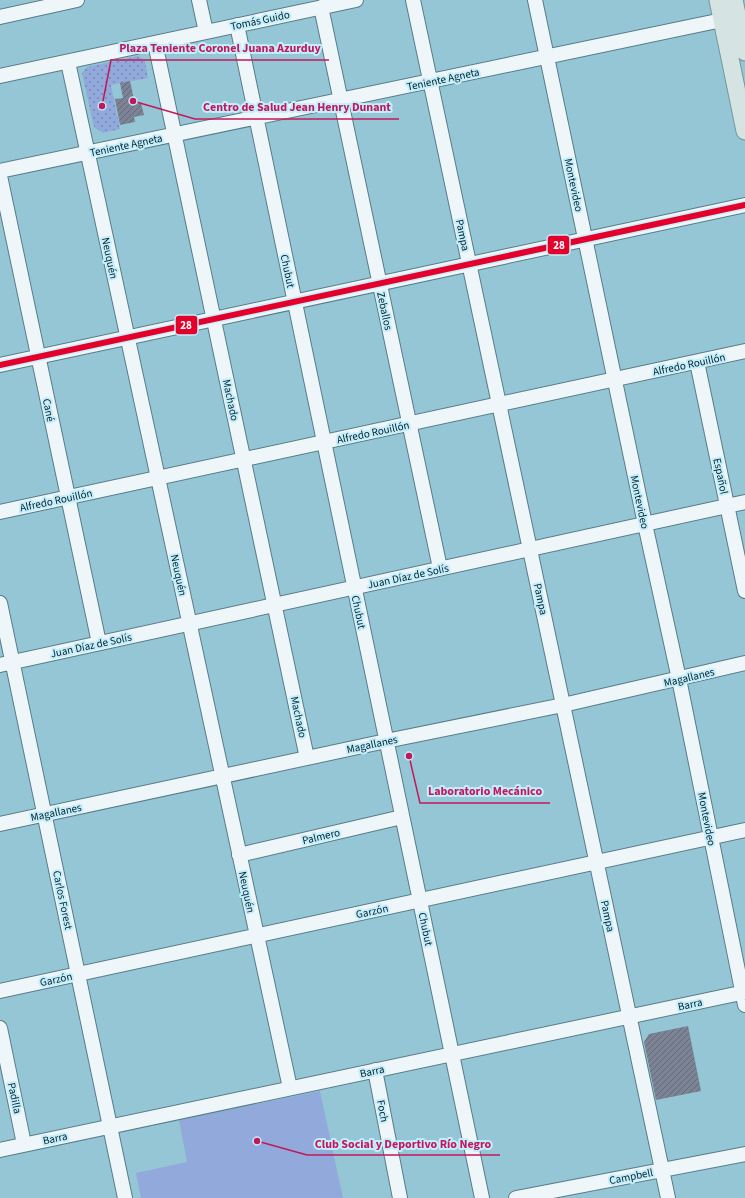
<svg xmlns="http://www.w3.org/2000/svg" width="745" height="1198" font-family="'Source Sans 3',sans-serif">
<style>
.park{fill:url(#park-dots)}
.garden{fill:#91a9db}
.building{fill:url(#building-hatch)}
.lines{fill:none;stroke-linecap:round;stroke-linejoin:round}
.minor-casing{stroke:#577d88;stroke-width:16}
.major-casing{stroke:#75989a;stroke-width:19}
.minor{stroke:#eff6f9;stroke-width:14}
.major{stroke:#d6e3e3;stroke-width:17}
.bus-1-casing{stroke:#c4eefc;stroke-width:9}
.bus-1{stroke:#e4002b;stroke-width:6}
.labels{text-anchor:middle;stroke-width:4;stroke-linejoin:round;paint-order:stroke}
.street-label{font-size:11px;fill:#05222a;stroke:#c4eefc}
.leader{fill:none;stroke:#c2185b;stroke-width:1.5}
.callout-dot{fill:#c2185b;stroke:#c4eefc;stroke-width:1.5}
.callout-label{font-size:12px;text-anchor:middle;font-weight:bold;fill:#c2185b;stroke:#c4eefc;stroke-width:4;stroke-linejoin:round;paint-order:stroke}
.line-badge{stroke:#c4eefc;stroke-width:1.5}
.badge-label{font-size:11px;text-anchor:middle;font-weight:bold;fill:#fff}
</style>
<defs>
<pattern id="park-dots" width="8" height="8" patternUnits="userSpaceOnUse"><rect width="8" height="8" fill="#91a9db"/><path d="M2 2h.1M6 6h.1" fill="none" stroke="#7489b2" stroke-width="1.8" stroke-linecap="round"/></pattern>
<pattern id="building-hatch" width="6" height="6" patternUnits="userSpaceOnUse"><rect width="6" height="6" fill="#7b8394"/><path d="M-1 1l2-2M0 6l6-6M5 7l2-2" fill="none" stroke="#636b79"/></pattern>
</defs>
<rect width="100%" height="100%" fill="#95c6d5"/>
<path class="park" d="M 138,56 L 145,61 L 148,78 L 111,85 L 120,129 L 103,133 L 94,127 L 82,73 L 87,67 Z"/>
<path class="garden" d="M 320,1091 L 343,1198 L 141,1198 L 136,1173 L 187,1162 L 179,1120 Z"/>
<path class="building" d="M 130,81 L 135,104 L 141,103 L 144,115 L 134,117 L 135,122 L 120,125 L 115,99 L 123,98 L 120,83 Z
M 688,1026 L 701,1091 L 656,1100 L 644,1042 L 649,1034 Z"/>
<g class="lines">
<defs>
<path id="minor" d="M 199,0 L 206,32
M 413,0 L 668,1198
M 535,0 L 645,524 L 679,679 L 745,1005
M 321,7 L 440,568
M 0,17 L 77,0
M 237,25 L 482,1198
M 155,43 L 307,758
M 68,62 L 290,1088
M 0,76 L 356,0
M 0,171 L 722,20
M 0,176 L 99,643
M 697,362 L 745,591
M 0,365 L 745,205
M 0,512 L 745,351
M 0,603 L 125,1198
M 0,665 L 745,502
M 0,824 L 386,741 L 563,705 L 745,663
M 239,855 L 402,817
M 0,991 L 745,830
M 0,1028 L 24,1144
M 375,1070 L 400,1198
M 0,1150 L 745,992
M 516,1198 L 745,1154"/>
<path id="major" d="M 718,0 L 745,131
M 734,0 L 745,52"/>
</defs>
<use href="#minor" class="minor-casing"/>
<use href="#major" class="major-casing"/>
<use href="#minor" class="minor"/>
<use href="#major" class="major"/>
<defs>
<path id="bus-1" d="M 0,365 L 745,205"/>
</defs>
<use href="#bus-1" class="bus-1-casing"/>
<use href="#bus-1" class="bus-1"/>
</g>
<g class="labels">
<g class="street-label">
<text transform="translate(260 20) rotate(-12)" y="4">Tomás Guido</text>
<text transform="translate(443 79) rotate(-12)" y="4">Teniente Agneta</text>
<text transform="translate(126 145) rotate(-12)" y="4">Teniente Agneta</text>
<text transform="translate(574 185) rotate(78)" y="4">Montevideo</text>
<text transform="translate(463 235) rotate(78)" y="4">Pampa</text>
<text transform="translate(110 258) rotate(78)" y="4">Neuquén</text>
<text transform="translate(288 271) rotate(78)" y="4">Chubut</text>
<text transform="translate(385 311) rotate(78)" y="4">Zeballos</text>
<text transform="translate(689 364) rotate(-12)" y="4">Alfredo Rouillón</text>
<text transform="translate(231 400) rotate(78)" y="4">Machado</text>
<text transform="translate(49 410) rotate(78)" y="4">Cané</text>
<text transform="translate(373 432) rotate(-12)" y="4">Alfredo Rouillón</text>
<text transform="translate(721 476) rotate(78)" y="4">Español</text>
<text transform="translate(56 500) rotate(-12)" y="4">Alfredo Rouillón</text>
<text transform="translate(640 502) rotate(78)" y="4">Montevideo</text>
<text transform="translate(179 575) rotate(78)" y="4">Neuquén</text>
<text transform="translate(408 576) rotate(-12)" y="4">Juan Díaz de Solís</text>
<text transform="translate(541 599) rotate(78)" y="4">Pampa</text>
<text transform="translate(359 612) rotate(78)" y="4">Chubut</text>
<text transform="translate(91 645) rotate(-12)" y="4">Juan Díaz de Solís</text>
<text transform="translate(689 677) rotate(-13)" y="4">Magallanes</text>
<text transform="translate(299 717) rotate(78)" y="4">Machado</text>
<text transform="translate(372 744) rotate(-12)" y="4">Magallanes</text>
<text transform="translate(56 812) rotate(-12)" y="4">Magallanes</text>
<text transform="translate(707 819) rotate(79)" y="4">Montevideo</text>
<text transform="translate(321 836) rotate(-13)" y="4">Palmero</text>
<text transform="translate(247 892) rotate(78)" y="4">Neuquén</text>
<text transform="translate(63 900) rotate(78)" y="4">Carlos Forest</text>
<text transform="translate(372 911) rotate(-12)" y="4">Garzón</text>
<text transform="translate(608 916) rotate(78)" y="4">Pampa</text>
<text transform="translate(426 929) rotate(78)" y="4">Chubut</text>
<text transform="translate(56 979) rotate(-12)" y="4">Garzón</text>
<text transform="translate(690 1004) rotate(-12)" y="4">Barra</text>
<text transform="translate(372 1071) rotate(-12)" y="4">Barra</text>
<text transform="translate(15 1098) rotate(78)" y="4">Padilla</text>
<text transform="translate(383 1111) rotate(79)" y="4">Foch</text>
<text transform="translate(55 1138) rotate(-12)" y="4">Barra</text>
<text transform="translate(631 1176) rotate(-11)" y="4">Campbell</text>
</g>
</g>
<path class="leader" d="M102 106L111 60H329M133 101L195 119H399M409 756L420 803H550M257 1141L307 1155H500"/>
<g class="callout-dot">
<circle cx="102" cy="106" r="4"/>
<circle cx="133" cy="101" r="4"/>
<circle cx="409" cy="756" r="4"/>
<circle cx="257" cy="1141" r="4"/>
</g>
<g class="callout-label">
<text x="220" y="52">Plaza Teniente Coronel Juana Azurduy</text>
<text x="297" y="111">Centro de Salud Jean Henry Dunant</text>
<text x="485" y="795">Laboratorio Mecánico</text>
<text x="403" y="1148">Club Social y Deportivo Río Negro</text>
</g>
<g class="line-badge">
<rect x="547" y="235" width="23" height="20" rx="4" fill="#e4002b"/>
<rect x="175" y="315" width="23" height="20" rx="4" fill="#e4002b"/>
</g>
<g class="badge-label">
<text x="559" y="249">28</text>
<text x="186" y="329">28</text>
</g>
</svg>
